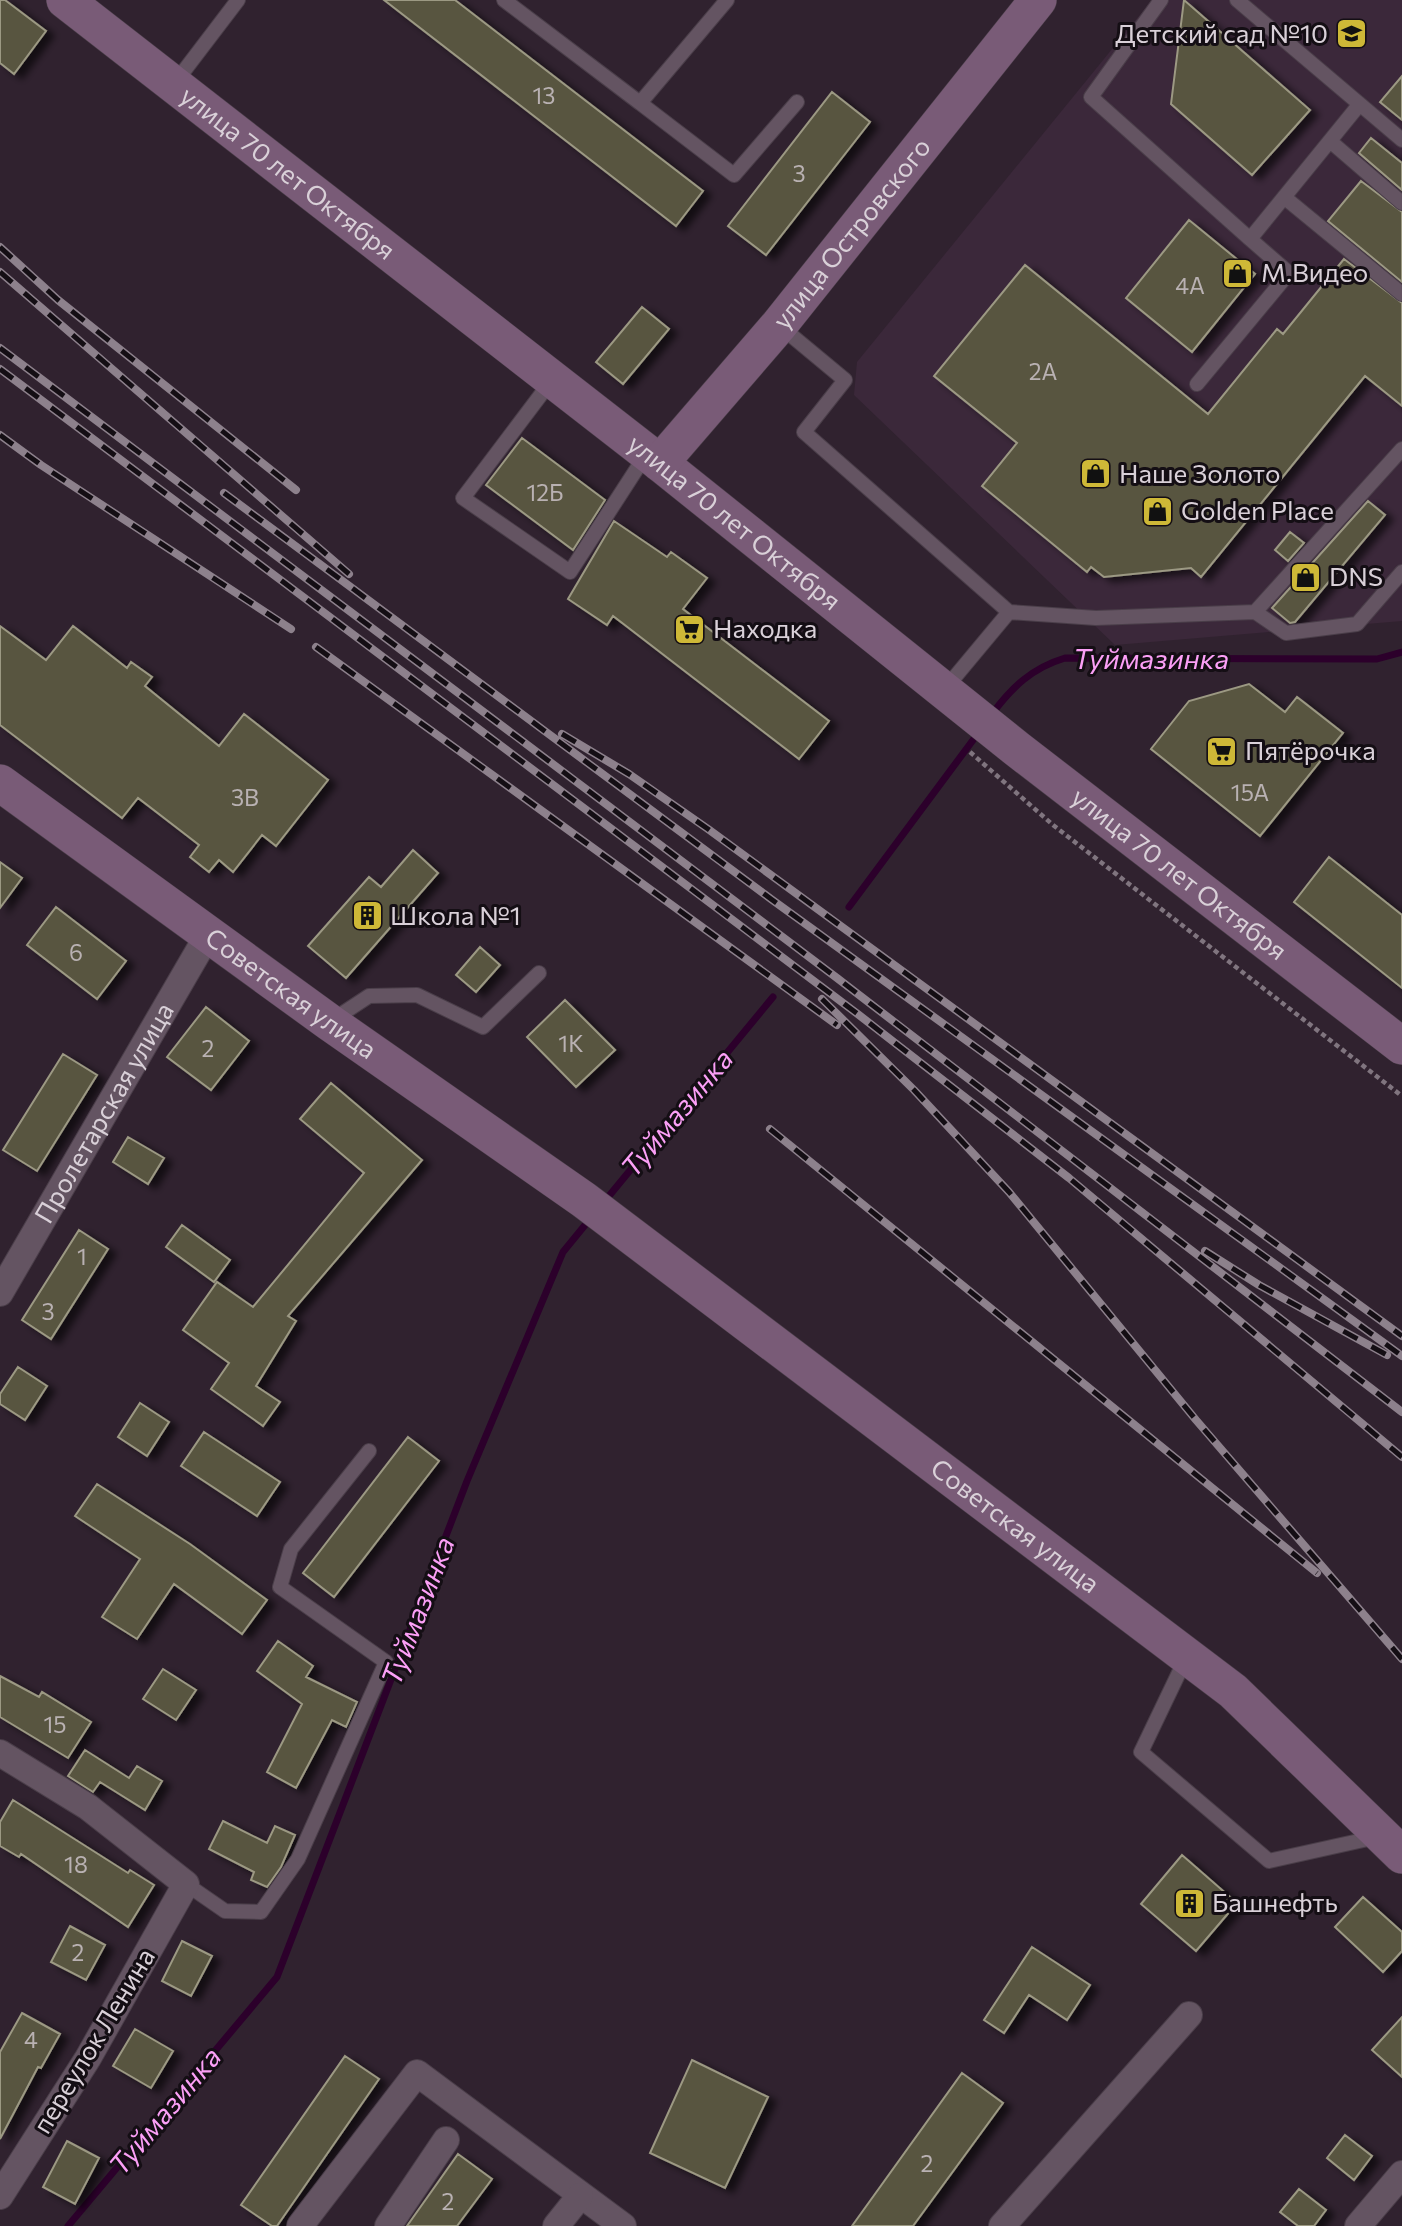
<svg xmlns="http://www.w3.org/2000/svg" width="1402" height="2226" font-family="Commissioner,sans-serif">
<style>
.built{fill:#3b283a}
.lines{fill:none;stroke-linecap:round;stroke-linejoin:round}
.stream{stroke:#2c002b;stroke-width:7}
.building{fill:#585441;stroke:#9c9983;stroke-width:2;filter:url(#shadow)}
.lane-casing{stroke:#4a3e49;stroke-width:16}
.street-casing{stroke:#4a3e49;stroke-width:28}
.secondary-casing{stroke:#4a3e49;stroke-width:38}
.path{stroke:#80757f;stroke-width:4.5;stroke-dasharray:5 3.5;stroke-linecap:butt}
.lane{stroke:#645462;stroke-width:14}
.street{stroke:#645462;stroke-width:26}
.secondary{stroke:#795b77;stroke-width:37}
.rail-casing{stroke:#8d818c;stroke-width:8}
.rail{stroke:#140e14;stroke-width:5;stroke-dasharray:16;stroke-linecap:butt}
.labels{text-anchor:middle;stroke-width:6;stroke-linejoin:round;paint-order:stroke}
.number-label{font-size:23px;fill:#b9b1b2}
.poi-label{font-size:26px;fill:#d9d0d8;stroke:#140e14;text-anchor:start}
.street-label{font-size:26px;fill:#d9d0d8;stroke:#140e14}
.water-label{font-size:28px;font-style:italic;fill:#fb9ff6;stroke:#140e14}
</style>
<defs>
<filter id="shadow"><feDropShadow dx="8" dy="4.5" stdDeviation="3.5" flood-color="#0009"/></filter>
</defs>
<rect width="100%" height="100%" fill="#30222f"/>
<path class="built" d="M 1152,0 L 1402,0 L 1402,621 L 1115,645 L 854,395 L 857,362 Z"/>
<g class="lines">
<path class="stream" d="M 992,714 C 1012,687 1032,668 1065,658 L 1377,659 L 1402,652
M 849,907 L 979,732
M 604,1202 L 773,997
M 68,2226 L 277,1977 L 467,1481 L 563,1252 L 590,1219"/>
</g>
<path class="building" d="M 0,0 L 5,0 L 46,31 L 14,74 L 0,63 Z
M 384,0 L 455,0 L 703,191 L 676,226 Z
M 1184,0 L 1310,110 L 1252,175 L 1171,104 Z
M 1402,76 L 1402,120 L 1380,102 Z
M 832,92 L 870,122 L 766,255 L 728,226 Z
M 1371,138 L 1402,163 L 1402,190 L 1359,153 Z
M 1361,181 L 1402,212 L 1402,282 L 1328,221 Z
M 1189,220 L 1255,274 L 1192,352 L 1126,298 Z
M 1344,259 L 1402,303 L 1402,406 L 1365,376 L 1201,577 L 1191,568 L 1104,577 L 1091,567 L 1087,572 L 982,486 L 1017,443 L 934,376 L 1025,265 L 1208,414 L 1277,329 L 1283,334 Z
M 642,307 L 669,329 L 623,384 L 596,362 Z
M 522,438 L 605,500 L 573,550 L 486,485 Z
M 1368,501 L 1385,515 L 1295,622 L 1290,623 L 1272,608 Z
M 614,521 L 667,557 L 671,552 L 707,578 L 683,609 L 829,721 L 799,759 L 613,616 L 607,625 L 568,599 Z
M 1290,532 L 1304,543 L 1288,561 L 1275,550 Z
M 0,626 L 46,660 L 73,626 L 127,668 L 131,662 L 152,677 L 145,686 L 219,746 L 244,714 L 328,780 L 276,846 L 262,835 L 233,872 L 219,860 L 209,872 L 190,857 L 199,845 L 138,798 L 122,818 L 0,725 Z
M 1249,684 L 1285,712 L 1297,697 L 1343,733 L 1260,836 L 1151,749 L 1189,701 Z
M 413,850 L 438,873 L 346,978 L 308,946 L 369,877 L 381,887 Z
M 1329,857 L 1402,915 L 1402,988 L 1294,902 Z
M 0,862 L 22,878 L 0,908 Z
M 56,907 L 126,961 L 97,999 L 27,945 Z
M 480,947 L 500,965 L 476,992 L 456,975 Z
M 565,1000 L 615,1050 L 576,1087 L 527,1037 Z
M 206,1007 L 249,1041 L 211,1090 L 167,1057 Z
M 63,1054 L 97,1075 L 37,1171 L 3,1150 Z
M 331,1083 L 422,1160 L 288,1316 L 296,1321 L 256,1386 L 280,1402 L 263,1426 L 211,1389 L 229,1363 L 183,1330 L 217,1282 L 253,1307 L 364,1173 L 300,1119 Z
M 128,1137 L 164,1158 L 148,1184 L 113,1162 Z
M 182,1225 L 230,1260 L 214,1282 L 166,1247 Z
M 79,1230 L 108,1249 L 51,1339 L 22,1320 Z
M 18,1367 L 47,1386 L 25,1420 L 0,1404 L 0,1394 Z
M 140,1403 L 169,1422 L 147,1456 L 118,1437 Z
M 204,1432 L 280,1482 L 257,1516 L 181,1466 Z
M 408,1437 L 439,1461 L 334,1597 L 303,1573 Z
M 97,1484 L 190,1544 L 267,1600 L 242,1634 L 174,1584 L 137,1639 L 102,1617 L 140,1559 L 75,1516 Z
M 278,1641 L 313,1666 L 306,1677 L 357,1702 L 346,1727 L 332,1720 L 296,1788 L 267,1772 L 302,1704 L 257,1671 Z
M 163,1669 L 196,1690 L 176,1720 L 143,1699 Z
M 0,1676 L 39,1697 L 42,1692 L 91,1722 L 68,1758 L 0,1717 Z
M 85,1750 L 129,1778 L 137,1766 L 162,1781 L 145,1810 L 100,1782 L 93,1792 L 68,1776 Z
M 13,1800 L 128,1873 L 130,1870 L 154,1885 L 128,1927 L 21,1854 L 19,1857 L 0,1846 L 0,1822 Z
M 223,1821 L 267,1843 L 275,1826 L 295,1835 L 281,1867 L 267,1887 L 251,1880 L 254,1872 L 209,1849 Z
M 1182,1855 L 1237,1903 L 1196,1951 L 1141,1904 Z
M 1363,1897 L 1402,1932 L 1402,1951 L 1383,1972 L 1335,1927 Z
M 70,1926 L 105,1945 L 86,1980 L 51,1962 Z
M 182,1941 L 212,1956 L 191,1996 L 162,1981 Z
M 1032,1947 L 1090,1985 L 1067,2020 L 1029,1995 L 1004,2033 L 984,2020 Z
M 22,2013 L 60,2034 L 41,2068 L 38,2067 L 0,2139 L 0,2052 Z
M 1402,2017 L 1402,2077 L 1372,2050 Z
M 135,2029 L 173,2051 L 151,2088 L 113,2066 Z
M 345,2056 L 379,2079 L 277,2226 L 272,2226 L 241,2205 Z
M 692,2060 L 768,2097 L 725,2188 L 650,2153 Z
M 962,2073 L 1003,2103 L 913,2226 L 852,2226 Z
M 1345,2135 L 1372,2156 L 1354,2180 L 1327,2158 Z
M 67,2141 L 99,2158 L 75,2204 L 43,2187 Z
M 458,2154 L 492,2179 L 457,2226 L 407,2226 Z
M 1299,2189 L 1326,2210 L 1314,2226 L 1298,2226 L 1280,2212 Z"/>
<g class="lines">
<defs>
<path id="lane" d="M 504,0 L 640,103 L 727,0
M 1161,0 L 1091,97 L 1250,239 L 1359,105
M 1237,0 L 1402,140
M 174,84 L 238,0
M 640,103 L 734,175 L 797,102
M 1330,141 L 1402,203
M 1284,197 L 1402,294
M 780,326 L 845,380 L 804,432 L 1009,612 L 944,690
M 552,380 L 463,498 L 570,572 L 647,453
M 1197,384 L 1289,273 L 1250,239
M 1009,612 L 1096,618 L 1255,612 L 1402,449
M 1255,612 L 1286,633 L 1357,624 L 1402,572
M 331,1021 L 369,996 L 417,995 L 483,1027 L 539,973
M 1186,1658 L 1141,1752 L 1269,1861 L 1377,1837
M 186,1884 L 225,1911 L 261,1912 L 298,1859 L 386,1662 L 280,1587 L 291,1549 L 369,1451"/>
<g id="street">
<path id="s1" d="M 0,1293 L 209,933"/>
<path d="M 0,1753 L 88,1807 L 186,1884 L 88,2058 L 0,2196"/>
<path d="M 300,2226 L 417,2073 L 623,2226"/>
<path d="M 388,2226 L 446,2140"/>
<path d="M 556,2226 L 580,2196"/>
<path d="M 1002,2226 L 1189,2015"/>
<path d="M 1358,2226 L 1402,2174"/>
</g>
<g id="secondary">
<path id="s2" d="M 65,0 L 660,463 L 1017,749 L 1402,1046"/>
<path id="s3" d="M 660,463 L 779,325 L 1038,0"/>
<path id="s4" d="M 0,783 L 329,1022 L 584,1200 L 1233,1691 L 1402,1855"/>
</g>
</defs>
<use href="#lane" class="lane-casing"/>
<use href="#street" class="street-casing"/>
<use href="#secondary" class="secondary-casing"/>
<path class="path" d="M 970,752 L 1053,825 L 1402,1096"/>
<use href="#lane" class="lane"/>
<use href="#street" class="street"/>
<use href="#secondary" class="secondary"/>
<defs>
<path id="rail" d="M 0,247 L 58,300 L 296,490
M 0,272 L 349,574
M 0,348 L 837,978 L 1402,1412
M 0,369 L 859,1015 L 1069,1178 L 1402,1457
M 0,435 L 41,465 L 291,629
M 224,493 L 771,899 L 1402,1356
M 316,647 L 837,1025
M 562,734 L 629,774 L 708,829 L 1402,1336
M 822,999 L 914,1090 L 1009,1192 L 1196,1420 L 1402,1659
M 770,1129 L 1317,1573
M 1205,1251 L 1259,1285 L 1387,1355"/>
</defs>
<use href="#rail" class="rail-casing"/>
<use href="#rail" class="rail"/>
</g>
<defs>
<symbol id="school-square" viewBox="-11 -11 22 22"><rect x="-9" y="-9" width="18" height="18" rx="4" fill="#ceb837" stroke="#140e14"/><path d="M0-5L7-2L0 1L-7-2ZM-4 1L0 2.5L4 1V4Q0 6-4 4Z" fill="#111"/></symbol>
<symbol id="shop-square" viewBox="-11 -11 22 22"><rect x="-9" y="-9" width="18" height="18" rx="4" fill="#ceb837" stroke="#140e14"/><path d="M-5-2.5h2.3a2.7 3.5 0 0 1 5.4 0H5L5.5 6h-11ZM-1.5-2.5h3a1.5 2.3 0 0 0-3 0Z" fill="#111"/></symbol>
<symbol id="supermarket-square" viewBox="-11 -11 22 22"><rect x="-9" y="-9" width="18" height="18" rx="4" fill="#ceb837" stroke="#140e14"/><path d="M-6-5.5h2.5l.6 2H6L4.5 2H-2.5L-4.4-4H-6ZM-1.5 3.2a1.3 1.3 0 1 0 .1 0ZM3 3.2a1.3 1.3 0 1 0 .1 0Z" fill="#111"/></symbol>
<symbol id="building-square" viewBox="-11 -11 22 22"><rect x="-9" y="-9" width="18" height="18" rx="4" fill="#ceb837" stroke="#140e14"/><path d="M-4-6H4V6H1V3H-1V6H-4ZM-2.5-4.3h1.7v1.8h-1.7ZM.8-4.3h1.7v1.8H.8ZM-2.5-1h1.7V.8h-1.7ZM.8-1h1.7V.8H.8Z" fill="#111"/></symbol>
</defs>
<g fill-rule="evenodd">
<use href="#school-square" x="1334" y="16" width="35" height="35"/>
<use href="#shop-square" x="1220" y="256" width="35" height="35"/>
<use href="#shop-square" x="1078" y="456" width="35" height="35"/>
<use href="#shop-square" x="1140" y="494" width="35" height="35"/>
<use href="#shop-square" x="1288" y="560" width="35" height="35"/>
<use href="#supermarket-square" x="672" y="612" width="35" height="35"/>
<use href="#supermarket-square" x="1204" y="734" width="35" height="35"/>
<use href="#building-square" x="350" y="898" width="35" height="35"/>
<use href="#building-square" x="1172" y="1886" width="35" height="35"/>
</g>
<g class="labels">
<g class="number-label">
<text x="544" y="104">13</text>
<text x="799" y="182">3</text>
<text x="1190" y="294">4А</text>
<text x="1043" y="380">2А</text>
<text x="545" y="501">12Б</text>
<text x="1250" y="801">15А</text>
<text x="245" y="806">3В</text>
<text x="76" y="961">6</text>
<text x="571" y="1052">1К</text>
<text x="208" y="1057">2</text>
<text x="82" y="1265">1</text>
<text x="48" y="1320">3</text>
<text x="55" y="1733">15</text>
<text x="76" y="1873">18</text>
<text x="78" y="1961">2</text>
<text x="31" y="2048">4</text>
<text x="927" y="2172">2</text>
<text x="448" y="2210">2</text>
</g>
<g class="poi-label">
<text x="1328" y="43" text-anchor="end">Детский сад №10</text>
<text x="1261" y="282">М.Видео</text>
<text x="1119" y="483">Наше Золото</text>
<text x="1181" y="520">Golden Place</text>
<text x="1329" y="586">DNS</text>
<text x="713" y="638">Находка</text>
<text x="1245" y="760">Пятёрочка</text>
<text x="390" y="925">Школа №1</text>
<text x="1212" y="1912">Башнефть</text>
</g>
<g class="street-label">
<text dy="9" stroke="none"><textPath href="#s2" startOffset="282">улица 70 лет Октября</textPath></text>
<text dy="9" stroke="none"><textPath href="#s3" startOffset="299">улица Островского</textPath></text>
<text dy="9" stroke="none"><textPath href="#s2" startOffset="849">улица 70 лет Октября</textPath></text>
<text dy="9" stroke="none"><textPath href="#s2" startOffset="1416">улица 70 лет Октября</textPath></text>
<text dy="9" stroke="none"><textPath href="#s4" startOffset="359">Советская улица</textPath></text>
<text dy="9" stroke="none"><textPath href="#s1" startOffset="208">Пролетарская улица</textPath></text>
<text dy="9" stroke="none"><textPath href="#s4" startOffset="1258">Советская улица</textPath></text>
<text transform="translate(94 2041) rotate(-59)" y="9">переулок Ленина</text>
</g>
<g class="water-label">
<text x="1151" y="669">Туймазинка</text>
<text transform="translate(677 1113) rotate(-50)" y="10">Туймазинка</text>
<text transform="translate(418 1611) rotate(-69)" y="10">Туймазинка</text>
<text transform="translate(165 2111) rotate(-50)" y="10">Туймазинка</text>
</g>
</g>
</svg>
